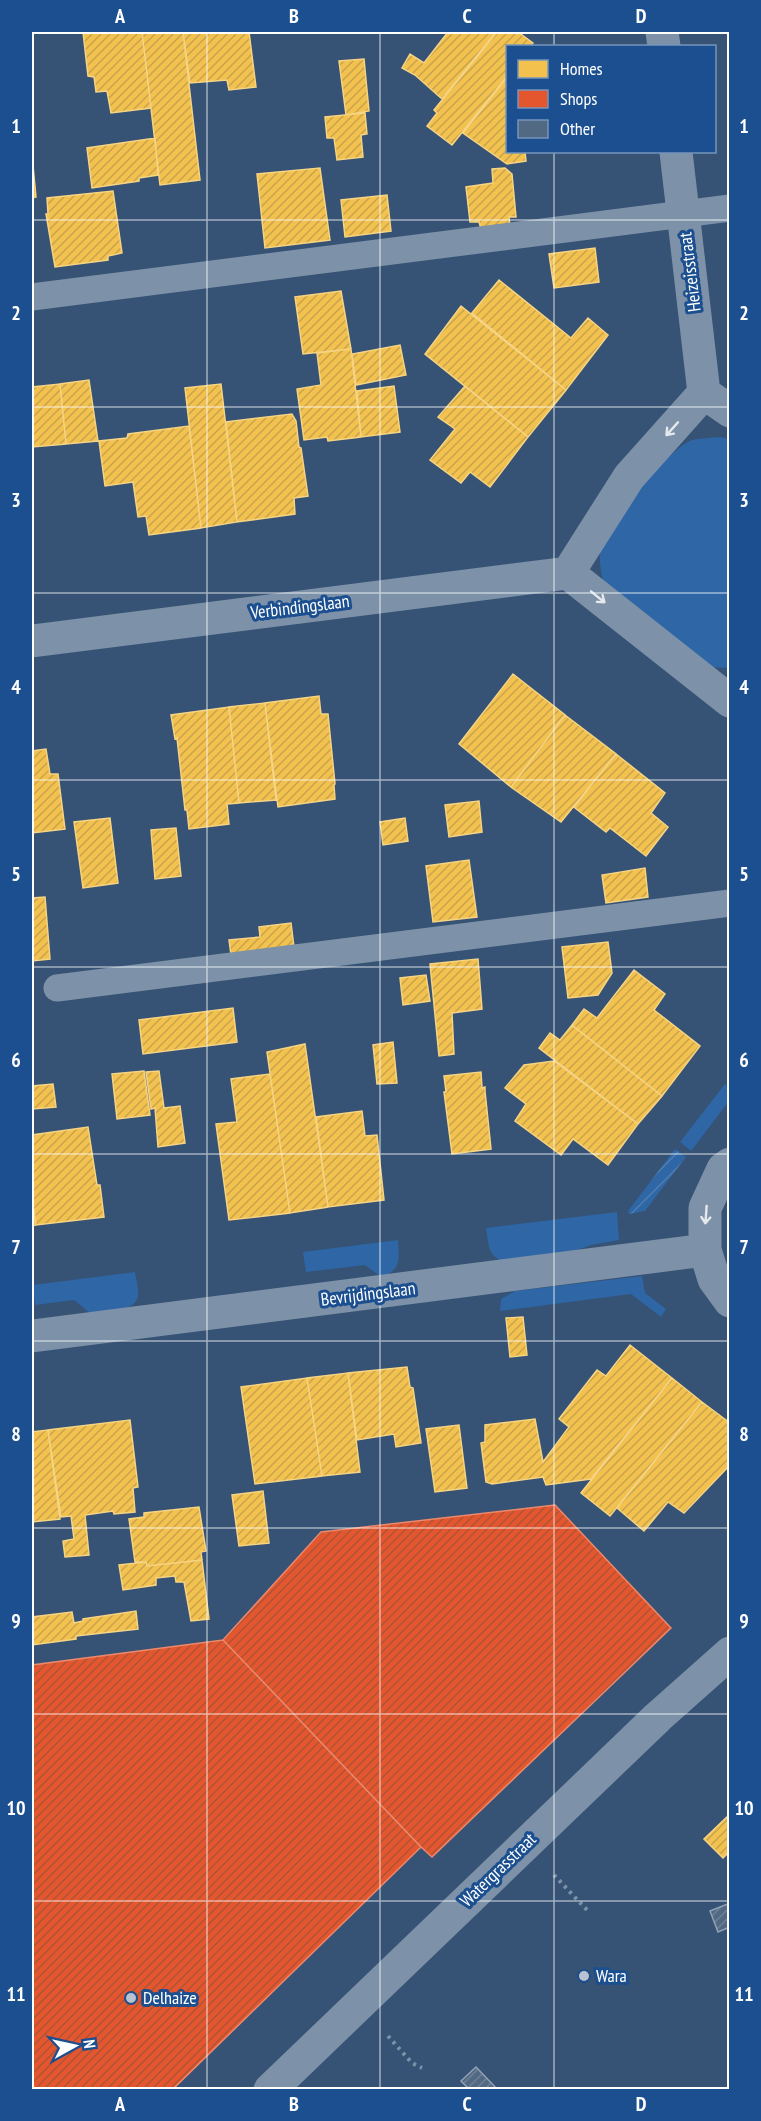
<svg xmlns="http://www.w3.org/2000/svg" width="761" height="2121" font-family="'PT Sans Narrow',sans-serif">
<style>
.grass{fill:#2f66a5}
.garden{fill:url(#garden-furrows)}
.homes{fill:url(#homes-hatch);stroke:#f6d483;stroke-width:1.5}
.shops{fill:url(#shops-hatch);stroke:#ec896d;stroke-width:1.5}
.building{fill:url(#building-hatch);stroke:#92a2b6;stroke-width:1.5}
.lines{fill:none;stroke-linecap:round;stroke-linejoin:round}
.path{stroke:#7d92a8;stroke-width:4;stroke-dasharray:3 4.5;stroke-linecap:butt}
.lane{stroke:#7d92a8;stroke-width:27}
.street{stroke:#7d92a8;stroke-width:33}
.oneway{stroke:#e5e9ee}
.grid{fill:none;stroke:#fff;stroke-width:1.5;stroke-opacity:0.55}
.poi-dot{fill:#b9c2ce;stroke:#1b4f8f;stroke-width:2}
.labels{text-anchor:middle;stroke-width:6;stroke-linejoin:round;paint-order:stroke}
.street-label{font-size:18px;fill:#fff;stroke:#1b4f8f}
.poi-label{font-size:18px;fill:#fff;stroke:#1b4f8f;text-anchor:start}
.neatline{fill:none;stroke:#fff;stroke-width:2}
.grid-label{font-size:20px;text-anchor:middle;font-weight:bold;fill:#fff}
</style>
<defs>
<pattern id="garden-furrows" width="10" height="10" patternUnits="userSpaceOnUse" patternTransform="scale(1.5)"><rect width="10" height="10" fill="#2f66a5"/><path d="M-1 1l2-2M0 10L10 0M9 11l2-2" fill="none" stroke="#4e7db2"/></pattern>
<pattern id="homes-hatch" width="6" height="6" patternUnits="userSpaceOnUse" patternTransform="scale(1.5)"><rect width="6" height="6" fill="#f2c14e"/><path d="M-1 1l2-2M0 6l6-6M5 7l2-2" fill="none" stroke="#c8a44e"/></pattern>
<pattern id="shops-hatch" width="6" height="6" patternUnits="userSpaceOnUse" patternTransform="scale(1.5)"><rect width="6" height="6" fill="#e4572e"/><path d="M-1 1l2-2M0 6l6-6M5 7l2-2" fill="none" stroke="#af5338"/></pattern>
<pattern id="building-hatch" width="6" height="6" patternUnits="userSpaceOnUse" patternTransform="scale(1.5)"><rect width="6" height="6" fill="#526984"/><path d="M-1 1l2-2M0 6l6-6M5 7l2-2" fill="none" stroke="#6c8096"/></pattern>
</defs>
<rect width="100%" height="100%" fill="#365274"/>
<path class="grass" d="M 720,437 L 729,439 L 729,668 L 707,667 L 603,581 C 600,568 598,554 602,540 C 609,520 672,446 692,440 C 701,438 711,438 720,437 Z
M 725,1084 L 729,1087 L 729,1101 L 691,1151 L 680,1142 Z
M 617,1212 L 619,1240 L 591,1245 L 567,1254 L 505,1262 C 487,1256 489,1245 486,1228 Z
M 398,1240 C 399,1259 402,1270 381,1277 L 365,1265 L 306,1272 L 303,1252 Z
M 135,1272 C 136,1279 139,1289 138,1296 C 135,1313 103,1312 91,1314 L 74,1300 L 35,1305 L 33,1285 Z
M 642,1276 L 645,1293 L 666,1309 L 661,1317 L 631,1294 L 500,1311 L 501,1299 L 515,1291 Z"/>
<path class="garden" d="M 675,1149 L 686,1157 L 645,1211 L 629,1214 L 628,1211 Z"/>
<path class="homes" d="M 83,32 L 142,32 L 151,108 L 111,113 L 107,91 L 96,92 L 94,77 L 88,76 Z
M 142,32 L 183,32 L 200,180 L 160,185 Z
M 183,32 L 249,32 L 256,87 L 229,90 L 227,80 L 190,83 Z
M 448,32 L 496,32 L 442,99 L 415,75 L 402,68 L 410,54 L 424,63 Z
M 497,32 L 518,32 L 533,43 L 530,46 L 508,46 L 508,75 L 452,145 L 427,126 L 437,113 L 434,110 Z
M 364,59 L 369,111 L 346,115 L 339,61 Z
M 508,76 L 508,152 L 525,152 L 526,161 L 507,164 L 463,133 Z
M 365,113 L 367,134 L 361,135 L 363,157 L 337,160 L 334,138 L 327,138 L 325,117 Z
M 155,138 L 158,175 L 139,178 L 139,181 L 92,188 L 87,148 Z
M 32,155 L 36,197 L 32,198 Z
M 320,168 L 330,240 L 265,248 L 257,174 Z
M 505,168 L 512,174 L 516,217 L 509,217 L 510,225 L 481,229 L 479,222 L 470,222 L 466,187 L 493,183 L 492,169 Z
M 113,191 L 122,253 L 108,256 L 108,260 L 55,267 L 46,214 L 48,214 L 47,198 Z
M 387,195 L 391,231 L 345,237 L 341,200 Z
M 595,248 L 599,282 L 554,288 L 549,254 Z
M 499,280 L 571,338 L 588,318 L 608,335 L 566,390 L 472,313 Z
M 341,291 L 351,349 L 303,354 L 295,297 Z
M 461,306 L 566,390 L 528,437 L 425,354 Z
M 400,345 L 406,375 L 356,385 L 352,354 Z
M 351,349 L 361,437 L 328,441 L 327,437 L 304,440 L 297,389 L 321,385 L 317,353 Z
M 89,380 L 98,441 L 66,444 L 60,384 Z
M 60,384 L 66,444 L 32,447 L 32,387 Z
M 221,384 L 237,522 L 201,528 L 185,388 Z
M 394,386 L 400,432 L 361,437 L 357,391 Z
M 465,386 L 528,437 L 490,487 L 470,472 L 461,483 L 430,460 L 455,429 L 438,417 Z
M 292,414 L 296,421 L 299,447 L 301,448 L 308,496 L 294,498 L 295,514 L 237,522 L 226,422 Z
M 189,426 L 201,528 L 149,535 L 146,516 L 138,517 L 133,482 L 105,486 L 99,441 L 127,438 L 128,434 Z
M 513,674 L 565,715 L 511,787 L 459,744 Z
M 319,696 L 321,714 L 328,714 L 335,784 L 334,785 L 335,799 L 278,807 L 265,703 Z
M 265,703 L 276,800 L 239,803 L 229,707 Z
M 229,707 L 239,803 L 227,804 L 229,824 L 189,829 L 187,810 L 185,810 L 177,738 L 175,739 L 171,715 Z
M 565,715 L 616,754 L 561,822 L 511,787 Z
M 46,749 L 50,774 L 58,774 L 65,829 L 32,833 L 32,751 Z
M 616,754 L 665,793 L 651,813 L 668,827 L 646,856 L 610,828 L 606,832 L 574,807 Z
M 479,801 L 482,832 L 449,837 L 445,805 Z
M 110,818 L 118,883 L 83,888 L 74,822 Z
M 405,818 L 408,841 L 383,845 L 380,822 Z
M 176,828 L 181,876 L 155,879 L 151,830 Z
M 469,860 L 477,917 L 433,922 L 426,866 Z
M 645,868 L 648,897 L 606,903 L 602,875 Z
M 45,897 L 50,959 L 32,961 L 32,898 Z
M 291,923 L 294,947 L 231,955 L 229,940 L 260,937 L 259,927 Z
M 608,942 L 612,973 L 598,995 L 568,998 L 562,947 Z
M 478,959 L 482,1009 L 452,1013 L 454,1054 L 439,1056 L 430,964 Z
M 634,970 L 665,994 L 654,1010 L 700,1046 L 662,1096 L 572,1025 L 584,1009 L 597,1018 Z
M 426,975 L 430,1001 L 403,1005 L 400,978 Z
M 233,1008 L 237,1042 L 143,1054 L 139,1020 Z
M 572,1025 L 662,1096 L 638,1124 L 539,1048 L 550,1033 L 560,1040 Z
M 393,1042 L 397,1083 L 377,1084 L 373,1045 Z
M 305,1044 L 328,1207 L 290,1213 L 267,1052 Z
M 554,1061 L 638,1124 L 608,1165 L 573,1139 L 561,1155 L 515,1121 L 526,1104 L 505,1088 L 524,1065 Z
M 144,1071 L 150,1115 L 117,1119 L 112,1074 Z
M 159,1071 L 164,1108 L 180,1106 L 185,1143 L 158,1147 L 155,1108 L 151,1109 L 146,1072 Z
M 481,1072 L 482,1088 L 485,1087 L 485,1091 L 491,1149 L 452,1154 L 444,1092 L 446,1092 L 444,1076 Z
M 270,1074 L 290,1213 L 229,1220 L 216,1124 L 237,1122 L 231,1079 Z
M 53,1084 L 56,1107 L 32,1109 L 32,1086 Z
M 362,1111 L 365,1136 L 377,1135 L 384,1200 L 328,1207 L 316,1117 Z
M 88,1127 L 97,1185 L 100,1185 L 104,1217 L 36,1225 L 32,1197 L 32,1135 Z
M 32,1199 L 36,1225 L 32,1226 Z
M 523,1317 L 527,1355 L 510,1357 L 506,1318 Z
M 630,1345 L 672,1378 L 591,1479 L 546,1485 L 543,1477 L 492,1484 L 486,1482 L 481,1443 L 485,1442 L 485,1425 L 535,1419 L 543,1462 L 569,1427 L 559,1419 L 597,1370 L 606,1376 Z
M 407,1367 L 410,1387 L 413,1388 L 421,1443 L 396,1447 L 394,1434 L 357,1440 L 348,1373 Z
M 348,1373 L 360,1472 L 322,1476 L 307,1378 Z
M 307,1378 L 322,1476 L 255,1484 L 241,1387 Z
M 672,1378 L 702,1402 L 610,1516 L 581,1493 Z
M 702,1402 L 730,1423 L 730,1465 L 684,1513 L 668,1502 L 644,1531 L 617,1508 Z
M 130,1420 L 138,1487 L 133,1488 L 135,1512 L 114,1514 L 113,1511 L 85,1515 L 89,1555 L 65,1557 L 63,1541 L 74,1539 L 71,1516 L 61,1517 L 48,1430 Z
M 459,1425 L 467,1488 L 435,1492 L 426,1429 Z
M 48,1430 L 60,1519 L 32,1522 L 32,1432 Z
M 263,1491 L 269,1543 L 239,1546 L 232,1495 Z
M 199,1507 L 206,1551 L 201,1552 L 202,1560 L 147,1566 L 146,1562 L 135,1562 L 129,1519 L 144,1517 L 144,1513 Z
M 202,1560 L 209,1619 L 191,1621 L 184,1582 L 176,1582 L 175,1576 L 156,1578 L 156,1585 L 123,1590 L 119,1565 L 146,1562 L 147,1566 Z
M 136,1611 L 138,1629 L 76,1636 L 76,1639 L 32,1645 L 32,1617 L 72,1612 L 74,1623 L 83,1621 L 83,1619 Z
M 730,1814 L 730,1851 L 723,1858 L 704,1839 Z"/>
<path class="shops" d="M 555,1505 L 671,1628 L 432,1857 L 421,1847 L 223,1640 L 321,1532 Z
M 223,1640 L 421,1847 L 172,2090 L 32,2090 L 32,1665 Z"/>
<path class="building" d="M 730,1903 L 730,1927 L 718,1932 L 710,1911 Z
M 476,2067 L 498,2090 L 470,2090 L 461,2081 Z"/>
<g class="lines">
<path class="path" d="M 554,1875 L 587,1910
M 388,2036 L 412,2063 L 422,2068"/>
<path class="lane" d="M 32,297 L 730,208
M 57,988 L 730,903"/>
<path class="street" d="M 662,32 L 664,46
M 676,152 L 704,393
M 730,411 L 704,393 L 629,477 L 568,573 L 730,701
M 32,641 L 568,573
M 730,1164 L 723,1169 L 705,1208 L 705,1250 L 714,1279 L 730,1301
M 32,1336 L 705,1250
M 270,2090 L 658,1717 L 730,1653"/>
</g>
<defs><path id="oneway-shaft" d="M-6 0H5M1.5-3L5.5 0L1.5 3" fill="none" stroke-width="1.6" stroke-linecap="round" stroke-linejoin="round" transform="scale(1.5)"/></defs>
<g class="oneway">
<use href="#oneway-shaft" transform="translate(672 429) rotate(132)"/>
<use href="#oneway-shaft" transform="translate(598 597) rotate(39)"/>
<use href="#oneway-shaft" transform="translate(706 1215) rotate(94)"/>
</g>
<path class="grid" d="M 207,32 L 207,2090M 380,32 L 380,2090M 554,32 L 554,46M 554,152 L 554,2090M 32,220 L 730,220M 32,407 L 730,407M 32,593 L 730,593M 32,780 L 730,780M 32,967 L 730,967M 32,1154 L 730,1154M 32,1341 L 730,1341M 32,1528 L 730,1528M 32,1714 L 730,1714M 32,1901 L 730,1901"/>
<g class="poi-dot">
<circle cx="584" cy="1976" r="6"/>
<circle cx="131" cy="1998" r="6"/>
</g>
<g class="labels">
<g class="street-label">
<text transform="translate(690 272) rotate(-97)" y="6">Heizeisstraat</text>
<text transform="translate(300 607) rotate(-7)" y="6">Verbindingslaan</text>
<text transform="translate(368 1294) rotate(-7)" y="6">Bevrijdingslaan</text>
<text transform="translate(498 1870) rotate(-44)" y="6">Watergrasstraat</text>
</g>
<g class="poi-label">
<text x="596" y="1982">Wara</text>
<text x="143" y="2004">Delhaize</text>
</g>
</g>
<rect width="761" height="2121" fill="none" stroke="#1b4f8f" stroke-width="66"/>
<rect x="506" y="45" width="210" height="108" fill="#1b4f8f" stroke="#7695bc" stroke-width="1.5"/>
<rect x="518" y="60" width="30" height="18" fill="#f2c14e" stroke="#7695bc" stroke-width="1.5"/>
<text x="560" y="75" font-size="18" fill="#ffffff">Homes</text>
<rect x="518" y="90" width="30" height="18" fill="#e4572e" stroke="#7695bc" stroke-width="1.5"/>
<text x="560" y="105" font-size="18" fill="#ffffff">Shops</text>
<rect x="518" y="120" width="30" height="18" fill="#526984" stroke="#7695bc" stroke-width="1.5"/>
<text x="560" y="135" font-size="18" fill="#ffffff">Other</text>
<g transform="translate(75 2046) rotate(82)" stroke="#1b4f8f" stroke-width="4.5" paint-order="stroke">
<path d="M0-4.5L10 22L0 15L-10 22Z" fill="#ffffff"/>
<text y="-9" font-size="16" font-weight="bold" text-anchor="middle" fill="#ffffff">N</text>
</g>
<rect x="33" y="33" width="695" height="2055" class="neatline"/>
<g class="grid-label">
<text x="120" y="23">A</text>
<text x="294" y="23">B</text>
<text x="467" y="23">C</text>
<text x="641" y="23">D</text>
<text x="16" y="133">1</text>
<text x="744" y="133">1</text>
<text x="16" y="320">2</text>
<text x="744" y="320">2</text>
<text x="16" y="507">3</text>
<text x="744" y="507">3</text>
<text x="16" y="694">4</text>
<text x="744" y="694">4</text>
<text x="16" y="881">5</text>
<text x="744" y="881">5</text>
<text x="16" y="1067">6</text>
<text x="744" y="1067">6</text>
<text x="16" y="1254">7</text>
<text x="744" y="1254">7</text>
<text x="16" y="1441">8</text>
<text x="744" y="1441">8</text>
<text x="16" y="1628">9</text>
<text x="744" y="1628">9</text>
<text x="16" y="1815">10</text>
<text x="744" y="1815">10</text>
<text x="16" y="2001">11</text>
<text x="744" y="2001">11</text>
<text x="120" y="2111">A</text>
<text x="294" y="2111">B</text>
<text x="467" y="2111">C</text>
<text x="641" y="2111">D</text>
</g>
</svg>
